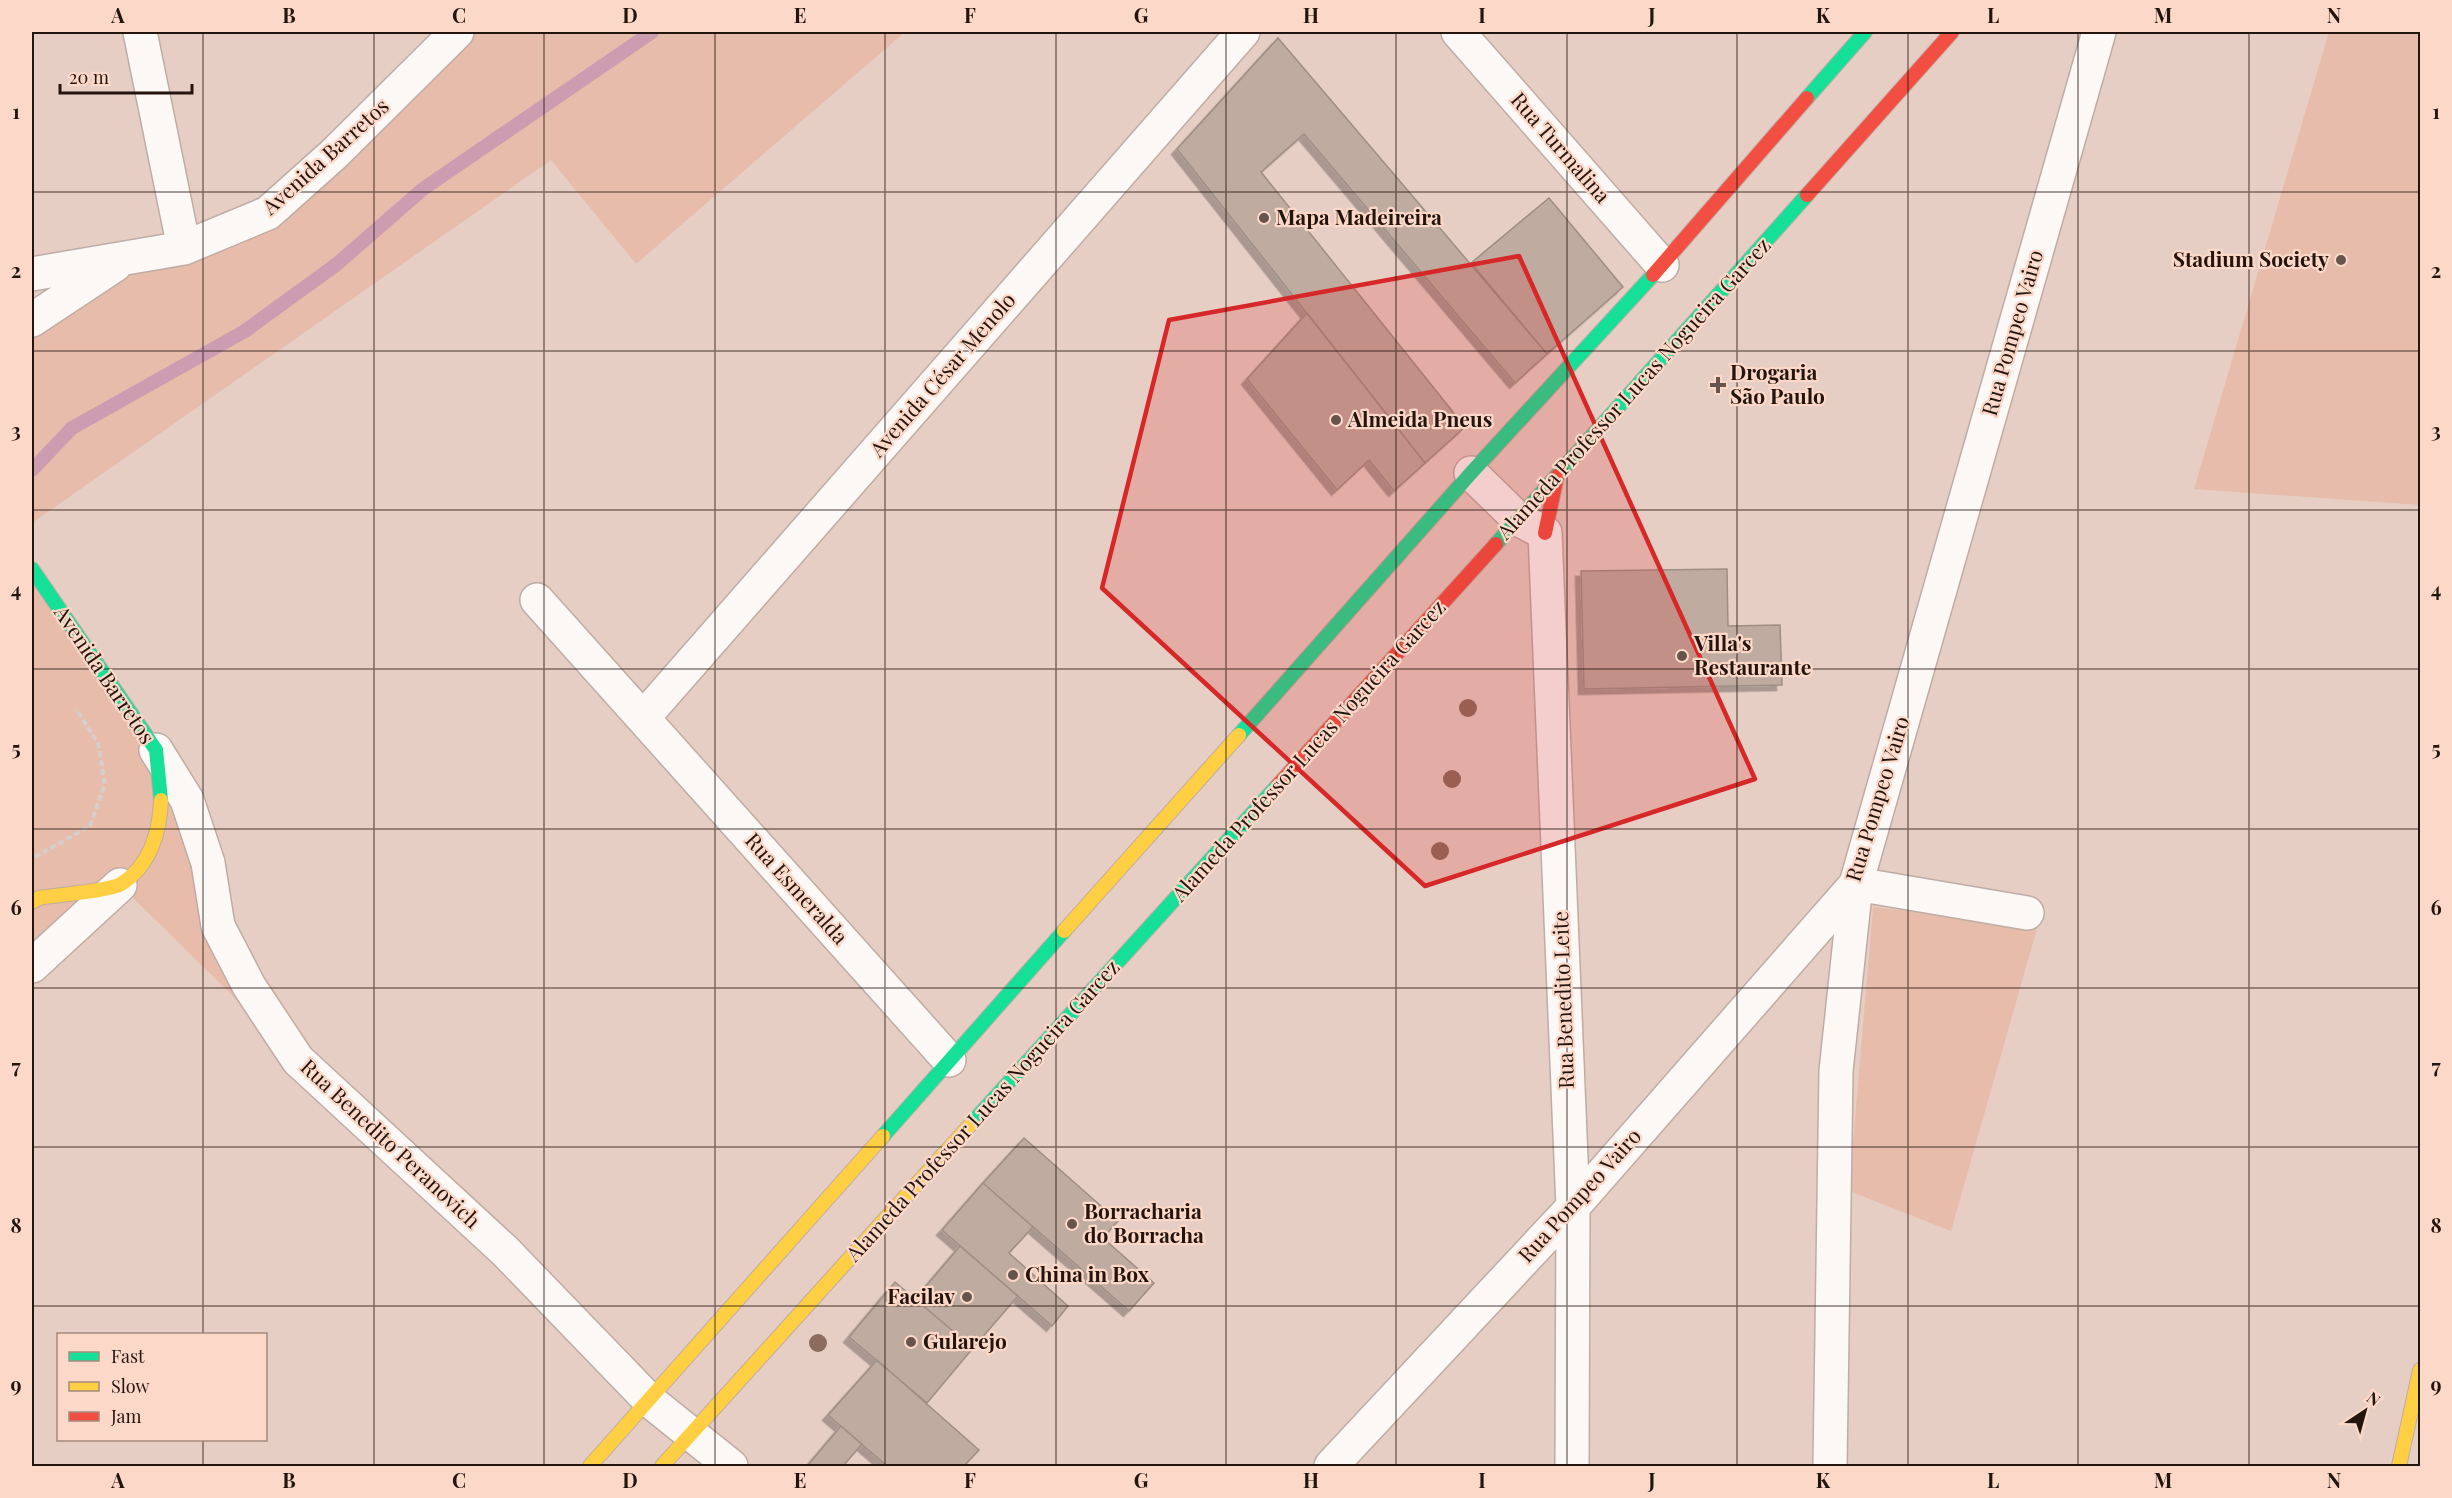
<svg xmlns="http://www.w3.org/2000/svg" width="2452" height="1498" font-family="'Playfair Display',serif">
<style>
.green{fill:#e7bcab}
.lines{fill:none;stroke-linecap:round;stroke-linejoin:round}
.stream{stroke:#cc9db0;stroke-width:14}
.building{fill:#bfab9f;stroke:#9e8e84;stroke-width:1.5;filter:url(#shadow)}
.street-casing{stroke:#bfaca4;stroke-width:36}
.fast-casing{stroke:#bfaca4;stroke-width:16}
.slow-casing{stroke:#bfaca4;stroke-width:16}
.jam-casing{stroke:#bfaca4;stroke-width:16}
.path{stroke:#d5cecb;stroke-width:4;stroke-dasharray:6 3;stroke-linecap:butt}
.street{stroke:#fbf8f6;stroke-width:33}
.fast{stroke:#16e098;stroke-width:14}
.slow{stroke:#ffcf43;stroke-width:14}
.jam{stroke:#f24e42;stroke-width:14}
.tree{fill:#8c6c5d}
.marked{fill:#d62828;fill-opacity:0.2;stroke:#d62828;stroke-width:4.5;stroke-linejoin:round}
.grid{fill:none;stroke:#23140d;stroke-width:1.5;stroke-opacity:0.55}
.poi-dot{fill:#67554d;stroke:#fcd8c8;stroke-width:2}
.labels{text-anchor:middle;stroke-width:4.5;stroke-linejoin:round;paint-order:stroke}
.street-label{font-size:21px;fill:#23140d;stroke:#fcd8c8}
.poi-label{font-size:21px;font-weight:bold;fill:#23140d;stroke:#fcd8c8;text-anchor:start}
.neatline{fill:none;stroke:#23140d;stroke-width:2}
.grid-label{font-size:20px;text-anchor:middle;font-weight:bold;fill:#23140d}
</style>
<defs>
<filter id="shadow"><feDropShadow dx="-5.5" dy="5.5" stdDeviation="0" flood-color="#0004"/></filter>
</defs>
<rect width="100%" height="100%" fill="#e6cec4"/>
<path class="green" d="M 457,32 L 905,32 L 636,264 L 551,160 L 32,523 L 32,320 L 126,258 L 268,213 Z
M 2329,32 L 2420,32 L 2420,505 L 2194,489 Z
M 32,569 L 156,750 L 218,926 L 298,1060 L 120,885 L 32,966 Z
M 1873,907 L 2038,925 L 1951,1231 L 1849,1191 Z"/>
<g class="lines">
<path class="stream" d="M 32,470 L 72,428 L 245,331 L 337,264 L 423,189 L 652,32"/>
</g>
<path class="building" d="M 1278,38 L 1547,354 L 1515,383 L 1304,134 L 1261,172 L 1465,427 L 1425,463 L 1177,149 Z
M 1549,198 L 1623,287 L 1547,354 L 1471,263 Z
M 1307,313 L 1425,463 L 1394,491 L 1369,460 L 1337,490 L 1247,379 Z
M 1727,569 L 1728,626 L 1780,625 L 1782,685 L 1584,689 L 1581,571 Z
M 1024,1138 L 1118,1221 L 1103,1238 L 1154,1283 L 1129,1311 L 983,1183 Z
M 983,1183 L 1033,1227 L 1009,1253 L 1068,1306 L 1052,1326 L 942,1230 Z
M 960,1246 L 1018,1296 L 973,1348 L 915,1299 Z
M 895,1282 L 973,1348 L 927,1403 L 849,1337 Z
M 877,1360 L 979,1450 L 964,1466 L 887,1466 L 828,1415 Z
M 841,1426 L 862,1444 L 843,1466 L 807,1466 Z"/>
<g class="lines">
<defs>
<path id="street" d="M 140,32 L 184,248
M 1458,32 L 1662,265
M 32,274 L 184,248 L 268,213 L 334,154 L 457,32
M 32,320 L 115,265
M 1471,473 L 1518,519 L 1545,533 L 1573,1207 L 1572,1466
M 537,600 L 949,1060
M 643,718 L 1243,32
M 156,750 L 187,800 L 208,863 L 218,926 L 249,986 L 298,1060 L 505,1251 L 650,1401 L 731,1466
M 1856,884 L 2027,913
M 32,966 L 120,885
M 1331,1466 L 1573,1207 L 1856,884 L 2099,32
M 1830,1466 L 1836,1071 L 1856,884"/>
<path id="fast" d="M 1807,98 L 1865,32
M 1496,544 L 1807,195
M 32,569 L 156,750 L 161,800
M 1239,735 L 1471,473 L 1653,275
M 971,1124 L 1278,785
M 883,1136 L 1064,931"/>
<path id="slow" d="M 32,902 L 39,898 C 55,895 110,891 121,884 C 150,866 160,832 161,800
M 1064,931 L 1239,735
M 590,1466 L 883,1136
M 662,1466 L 971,1124
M 2399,1466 L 2420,1370"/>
<path id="jam" d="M 1807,195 L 1952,32
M 1653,275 L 1807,98
M 1545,533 L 1557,476
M 1278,785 L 1496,544"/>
</defs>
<use href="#street" class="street-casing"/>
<use href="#fast" class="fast-casing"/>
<use href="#slow" class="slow-casing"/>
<use href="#jam" class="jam-casing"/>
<path class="path" d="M 35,857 L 90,826 L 105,784 L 98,743 L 76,709"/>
<use href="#street" class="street"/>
<use href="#fast" class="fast"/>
<use href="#slow" class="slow"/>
<use href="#jam" class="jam"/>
</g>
<g class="tree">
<circle cx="1468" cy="708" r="9"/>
<circle cx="1452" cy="779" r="9"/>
<circle cx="1440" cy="851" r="9"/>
<circle cx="818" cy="1343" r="9"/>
</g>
<path class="marked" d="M 1519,256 L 1755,779 L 1425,886 L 1102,588 L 1169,320 Z"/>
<path class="grid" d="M 203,32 L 203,1334M 374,32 L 374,1466M 544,32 L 544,1466M 715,32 L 715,1466M 885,32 L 885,1466M 1056,32 L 1056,1466M 1226,32 L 1226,1466M 1396,32 L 1396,1466M 1567,32 L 1567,1466M 1737,32 L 1737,1466M 1908,32 L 1908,1466M 2078,32 L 2078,1466M 2249,32 L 2249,1466M 32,192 L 2420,192M 32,351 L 2420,351M 32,510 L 2420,510M 32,669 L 2420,669M 32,829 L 2420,829M 32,988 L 2420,988M 32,1147 L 2420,1147M 32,1306 L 2420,1306M 203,1440 L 203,1466"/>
<g class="poi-dot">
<circle cx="1264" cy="218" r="6"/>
<circle cx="2341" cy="260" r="6"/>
<path d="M1715 376h6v6h6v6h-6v6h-6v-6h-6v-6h6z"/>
<circle cx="1336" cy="420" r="6"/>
<circle cx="1682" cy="656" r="6"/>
<circle cx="1072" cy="1224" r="6"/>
<circle cx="1013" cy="1275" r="6"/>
<circle cx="967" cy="1297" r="6"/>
<circle cx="911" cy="1342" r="6"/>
</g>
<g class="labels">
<g class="street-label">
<text transform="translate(1560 148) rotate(49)" y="7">Rua Turmalina</text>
<text transform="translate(326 157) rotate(-42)" y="7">Avenida Barretos</text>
<text transform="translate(2013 333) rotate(-74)" y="7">Rua Pompeo Vairo</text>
<text transform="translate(943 375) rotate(-49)" y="7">Avenida César Menolo</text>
<text transform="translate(1634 389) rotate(-48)" y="7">Alameda Professor Lucas Nogueira Garcez</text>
<text transform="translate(104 675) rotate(56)" y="7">Avenida Barretos</text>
<text transform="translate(1309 751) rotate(-48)" y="7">Alameda Professor Lucas Nogueira Garcez</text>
<text transform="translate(1878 799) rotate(-73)" y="7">Rua Pompeo Vairo</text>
<text transform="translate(796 889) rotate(48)" y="7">Rua Esmeralda</text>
<text transform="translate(1564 1000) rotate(-92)" y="7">Rua Benedito Leite</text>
<text transform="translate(983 1111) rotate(-48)" y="7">Alameda Professor Lucas Nogueira Garcez</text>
<text transform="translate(390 1144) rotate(43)" y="7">Rua Benedito Peranovich</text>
<text transform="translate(1580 1196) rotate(-48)" y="7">Rua Pompeo Vairo</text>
</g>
<g class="poi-label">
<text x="1276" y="225">Mapa Madeireira</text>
<text x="2329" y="267" text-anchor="end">Stadium Society</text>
<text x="1730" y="380">Drogaria<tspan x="1730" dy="24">São Paulo</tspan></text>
<text x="1348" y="427">Almeida Pneus</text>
<text x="1694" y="651">Villa's<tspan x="1694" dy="24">Restaurante</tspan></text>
<text x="1084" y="1219">Borracharia<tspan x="1084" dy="24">do Borracha</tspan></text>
<text x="1025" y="1282">China in Box</text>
<text x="955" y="1304" text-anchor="end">Facilav</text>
<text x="923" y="1349">Gularejo</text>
</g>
</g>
<rect width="2452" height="1498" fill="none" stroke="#fcd8c8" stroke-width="66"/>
<rect x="57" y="1333" width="210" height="108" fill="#fcd8c8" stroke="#a58a7d" stroke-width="1.5"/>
<rect x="69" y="1352" width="30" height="9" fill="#16e098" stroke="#a58a7d" stroke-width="1.5"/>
<text x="111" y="1363" font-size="18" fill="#23140d">Fast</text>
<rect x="69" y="1382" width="30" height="9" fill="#ffcf43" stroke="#a58a7d" stroke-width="1.5"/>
<text x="111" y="1393" font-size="18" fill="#23140d">Slow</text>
<rect x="69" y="1412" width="30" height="9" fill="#f24e42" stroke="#a58a7d" stroke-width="1.5"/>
<text x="111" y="1423" font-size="18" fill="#23140d">Jam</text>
<g transform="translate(2365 1411) rotate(36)" stroke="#fcd8c8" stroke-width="4.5" paint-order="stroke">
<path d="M0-4.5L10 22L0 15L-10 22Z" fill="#23140d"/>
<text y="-9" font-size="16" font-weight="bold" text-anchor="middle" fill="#23140d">N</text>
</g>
<path d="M60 84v9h132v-9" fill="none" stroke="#23140d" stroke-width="3"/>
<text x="69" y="84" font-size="18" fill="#23140d" stroke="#fcd8c8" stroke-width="4.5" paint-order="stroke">20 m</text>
<rect x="33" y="33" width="2386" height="1432" class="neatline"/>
<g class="grid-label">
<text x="118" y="23">A</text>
<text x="289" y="23">B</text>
<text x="459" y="23">C</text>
<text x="630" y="23">D</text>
<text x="800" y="23">E</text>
<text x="970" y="23">F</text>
<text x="1141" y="23">G</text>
<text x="1311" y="23">H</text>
<text x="1482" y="23">I</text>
<text x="1652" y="23">J</text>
<text x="1823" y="23">K</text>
<text x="1993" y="23">L</text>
<text x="2163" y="23">M</text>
<text x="2334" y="23">N</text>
<text x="16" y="119">1</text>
<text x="2436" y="119">1</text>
<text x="16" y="278">2</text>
<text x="2436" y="278">2</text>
<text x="16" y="438">3</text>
<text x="2436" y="438">3</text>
<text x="16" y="597">4</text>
<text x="2436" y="597">4</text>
<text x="16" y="756">5</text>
<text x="2436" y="756">5</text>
<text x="16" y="915">6</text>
<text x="2436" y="915">6</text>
<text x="16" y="1074">7</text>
<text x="2436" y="1074">7</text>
<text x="16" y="1233">8</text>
<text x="2436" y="1233">8</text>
<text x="16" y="1392">9</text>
<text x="2436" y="1392">9</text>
<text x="118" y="1488">A</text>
<text x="289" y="1488">B</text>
<text x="459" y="1488">C</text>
<text x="630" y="1488">D</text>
<text x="800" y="1488">E</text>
<text x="970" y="1488">F</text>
<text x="1141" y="1488">G</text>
<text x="1311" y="1488">H</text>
<text x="1482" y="1488">I</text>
<text x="1652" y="1488">J</text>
<text x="1823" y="1488">K</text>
<text x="1993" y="1488">L</text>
<text x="2163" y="1488">M</text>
<text x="2334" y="1488">N</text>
</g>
</svg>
